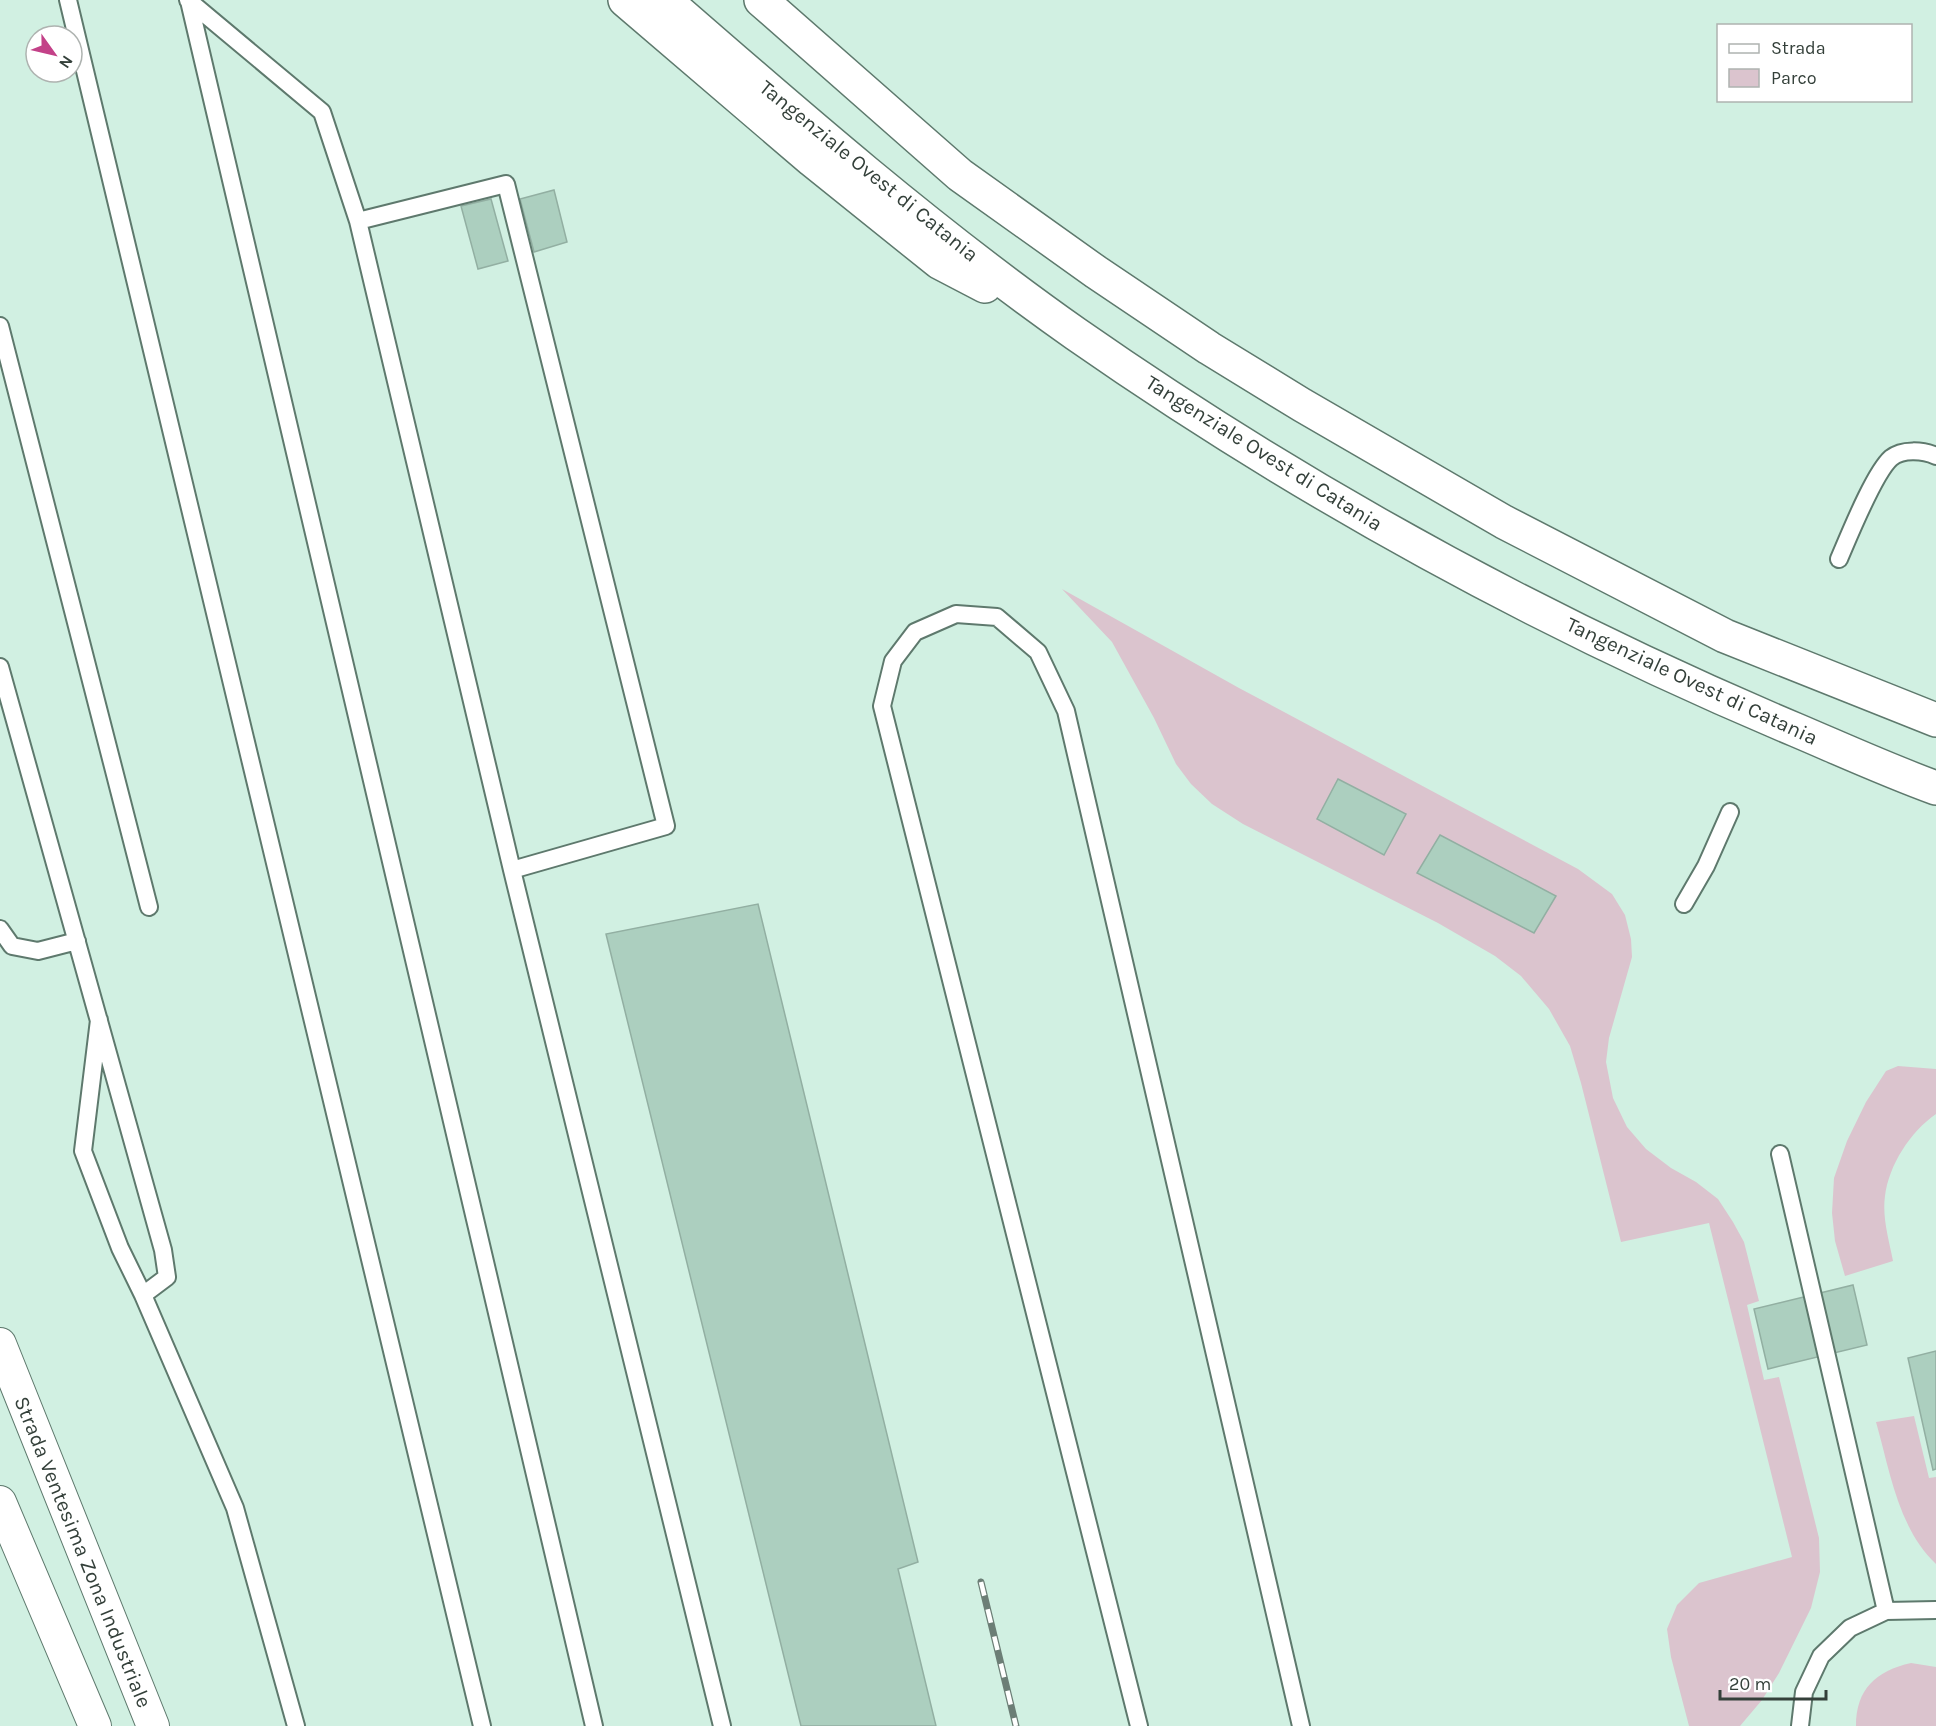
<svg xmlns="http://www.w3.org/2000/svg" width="1936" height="1726" font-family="Karla,sans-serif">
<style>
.green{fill:#dbc4ce}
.building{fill:#accfbf;stroke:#92afa2;stroke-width:1.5}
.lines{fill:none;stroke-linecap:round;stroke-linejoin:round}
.lane-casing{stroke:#5e796d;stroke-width:20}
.street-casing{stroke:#5e796d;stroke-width:34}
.highway-casing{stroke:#5e796d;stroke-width:36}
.lane{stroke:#fff;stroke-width:16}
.street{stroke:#fff;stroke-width:32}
.highway{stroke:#fff;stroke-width:33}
.rail-casing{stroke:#6c7e76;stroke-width:7}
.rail{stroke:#fff;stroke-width:4.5;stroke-dasharray:14;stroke-linecap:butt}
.labels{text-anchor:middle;stroke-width:4.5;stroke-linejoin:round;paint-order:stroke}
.street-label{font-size:21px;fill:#34403a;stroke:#fff}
</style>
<rect width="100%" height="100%" fill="#d1f0e2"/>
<path class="green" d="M 1062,589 L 1239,688 L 1578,869 L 1612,894 L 1625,915 L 1631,939 L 1632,957 L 1609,1038 L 1606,1062 L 1613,1098 L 1627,1127 L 1646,1149 L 1671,1168 L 1696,1182 L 1718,1199 L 1733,1222 L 1744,1242 L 1759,1301 L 1747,1305 L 1764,1380 L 1779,1377 L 1819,1538 L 1820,1572 L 1811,1608 L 1779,1673 L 1762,1700 L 1740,1726 L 1689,1726 L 1671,1657 L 1667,1629 L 1677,1605 L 1699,1583 L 1792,1557 L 1709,1223 L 1621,1242 L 1581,1083 L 1570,1046 L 1549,1009 L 1521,976 L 1495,956 L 1438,923 L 1243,824 L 1212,804 L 1191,784 L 1176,764 L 1154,718 L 1112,642 Z
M 1898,1066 L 1936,1069 L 1936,1114 C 1910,1132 1889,1165 1885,1196 C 1882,1218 1889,1240 1893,1261 L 1845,1276 L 1835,1241 L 1832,1213 L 1834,1178 L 1847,1141 L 1866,1102 L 1886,1071 Z
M 1914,1416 L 1929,1478 L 1936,1477 L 1936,1564 C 1898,1528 1890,1471 1876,1422 Z
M 1911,1663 L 1936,1667 L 1936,1726 L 1856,1726 C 1856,1689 1876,1671 1911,1663 Z"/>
<path class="building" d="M 554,190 L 567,242 L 534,252 L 520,199 Z
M 491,199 L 508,261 L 478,269 L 461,206 Z
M 1338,779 L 1406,814 L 1384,855 L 1317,819 Z
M 1440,835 L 1556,896 L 1534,933 L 1417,873 Z
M 758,904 L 918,1562 L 898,1569 L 936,1726 L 801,1726 L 606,934 Z
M 1853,1285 L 1867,1345 L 1768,1369 L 1754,1309 Z
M 1936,1351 L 1936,1469 L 1933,1470 L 1908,1358 Z"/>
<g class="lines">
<defs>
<path id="lane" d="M 68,0 L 482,1726
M 188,0 L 322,112 L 358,221 L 512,870 L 722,1726
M 189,1 L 594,1726
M 358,221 L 506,184 L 666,826 L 512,870
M 0,326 L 149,907
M 1839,559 C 1849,536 1874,473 1891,458 C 1902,449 1923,450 1936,456
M 0,667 L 163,1250 L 167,1277 L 143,1295
M 1684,904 L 1706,866 L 1730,812
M 0,929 L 12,946 L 38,951 L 77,941
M 99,1020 L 83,1151 L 120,1248 L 143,1295 L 235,1508 L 296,1726
M 1780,1154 L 1886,1611
M 1139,1726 L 882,706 L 893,661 L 915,632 L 956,614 L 997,617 L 1038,652 L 1066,711 L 1301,1726
M 1800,1726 L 1804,1692 L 1821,1656 L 1850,1628 L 1886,1611 L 1936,1610"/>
<path id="street" d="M 0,1344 L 153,1726
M 0,1502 L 95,1726"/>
<path id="highway" d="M 625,0 L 812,160 L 939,262 L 985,286
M 665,0 C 798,116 931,232 1076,334 C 1301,491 1544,624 1796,730 C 1843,750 1889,771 1936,788
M 761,0 L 960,175 L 1096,272 L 1209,348 L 1302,405 L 1504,522 L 1725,636 L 1936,720"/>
</defs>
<use href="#lane" class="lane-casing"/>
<use href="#street" class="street-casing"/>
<use href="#highway" class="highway-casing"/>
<use href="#lane" class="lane"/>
<use href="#street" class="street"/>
<use href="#highway" class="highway"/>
<defs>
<path id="rail" d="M 981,1582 L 1016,1726"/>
</defs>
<use href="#rail" class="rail-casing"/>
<use href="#rail" class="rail"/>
</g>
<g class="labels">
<g class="street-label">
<text transform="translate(869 171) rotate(39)" y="7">Tangenziale Ovest di Catania</text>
<text transform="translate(1264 453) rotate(32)" y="7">Tangenziale Ovest di Catania</text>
<text transform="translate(1692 681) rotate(25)" y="7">Tangenziale Ovest di Catania</text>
<text transform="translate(83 1552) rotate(68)" y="7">Strada Ventesima Zona Industriale</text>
</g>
</g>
<rect x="1717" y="24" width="195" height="78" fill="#ffffff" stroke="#aeb3b0" stroke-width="1.5"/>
<rect x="1729" y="44" width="30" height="9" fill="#ffffff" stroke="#aeb3b0" stroke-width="1.5"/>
<text x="1771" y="54" font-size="18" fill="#34403a">Strada</text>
<rect x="1729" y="69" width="30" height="18" fill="#dbc4ce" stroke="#aeb3b0" stroke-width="1.5"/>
<text x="1771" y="84" font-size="18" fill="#34403a">Parco</text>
<g transform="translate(54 54) rotate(124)"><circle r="28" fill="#ffffff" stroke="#aeb3b0" stroke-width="1.5"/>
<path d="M0-4.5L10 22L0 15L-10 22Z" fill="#c34188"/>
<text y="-9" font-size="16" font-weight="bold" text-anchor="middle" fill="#34403a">N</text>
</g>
<path d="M1720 1690v9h106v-9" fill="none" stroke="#34403a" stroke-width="3"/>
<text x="1729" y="1690" font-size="18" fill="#34403a" stroke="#ffffff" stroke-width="4.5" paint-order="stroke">20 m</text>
</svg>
